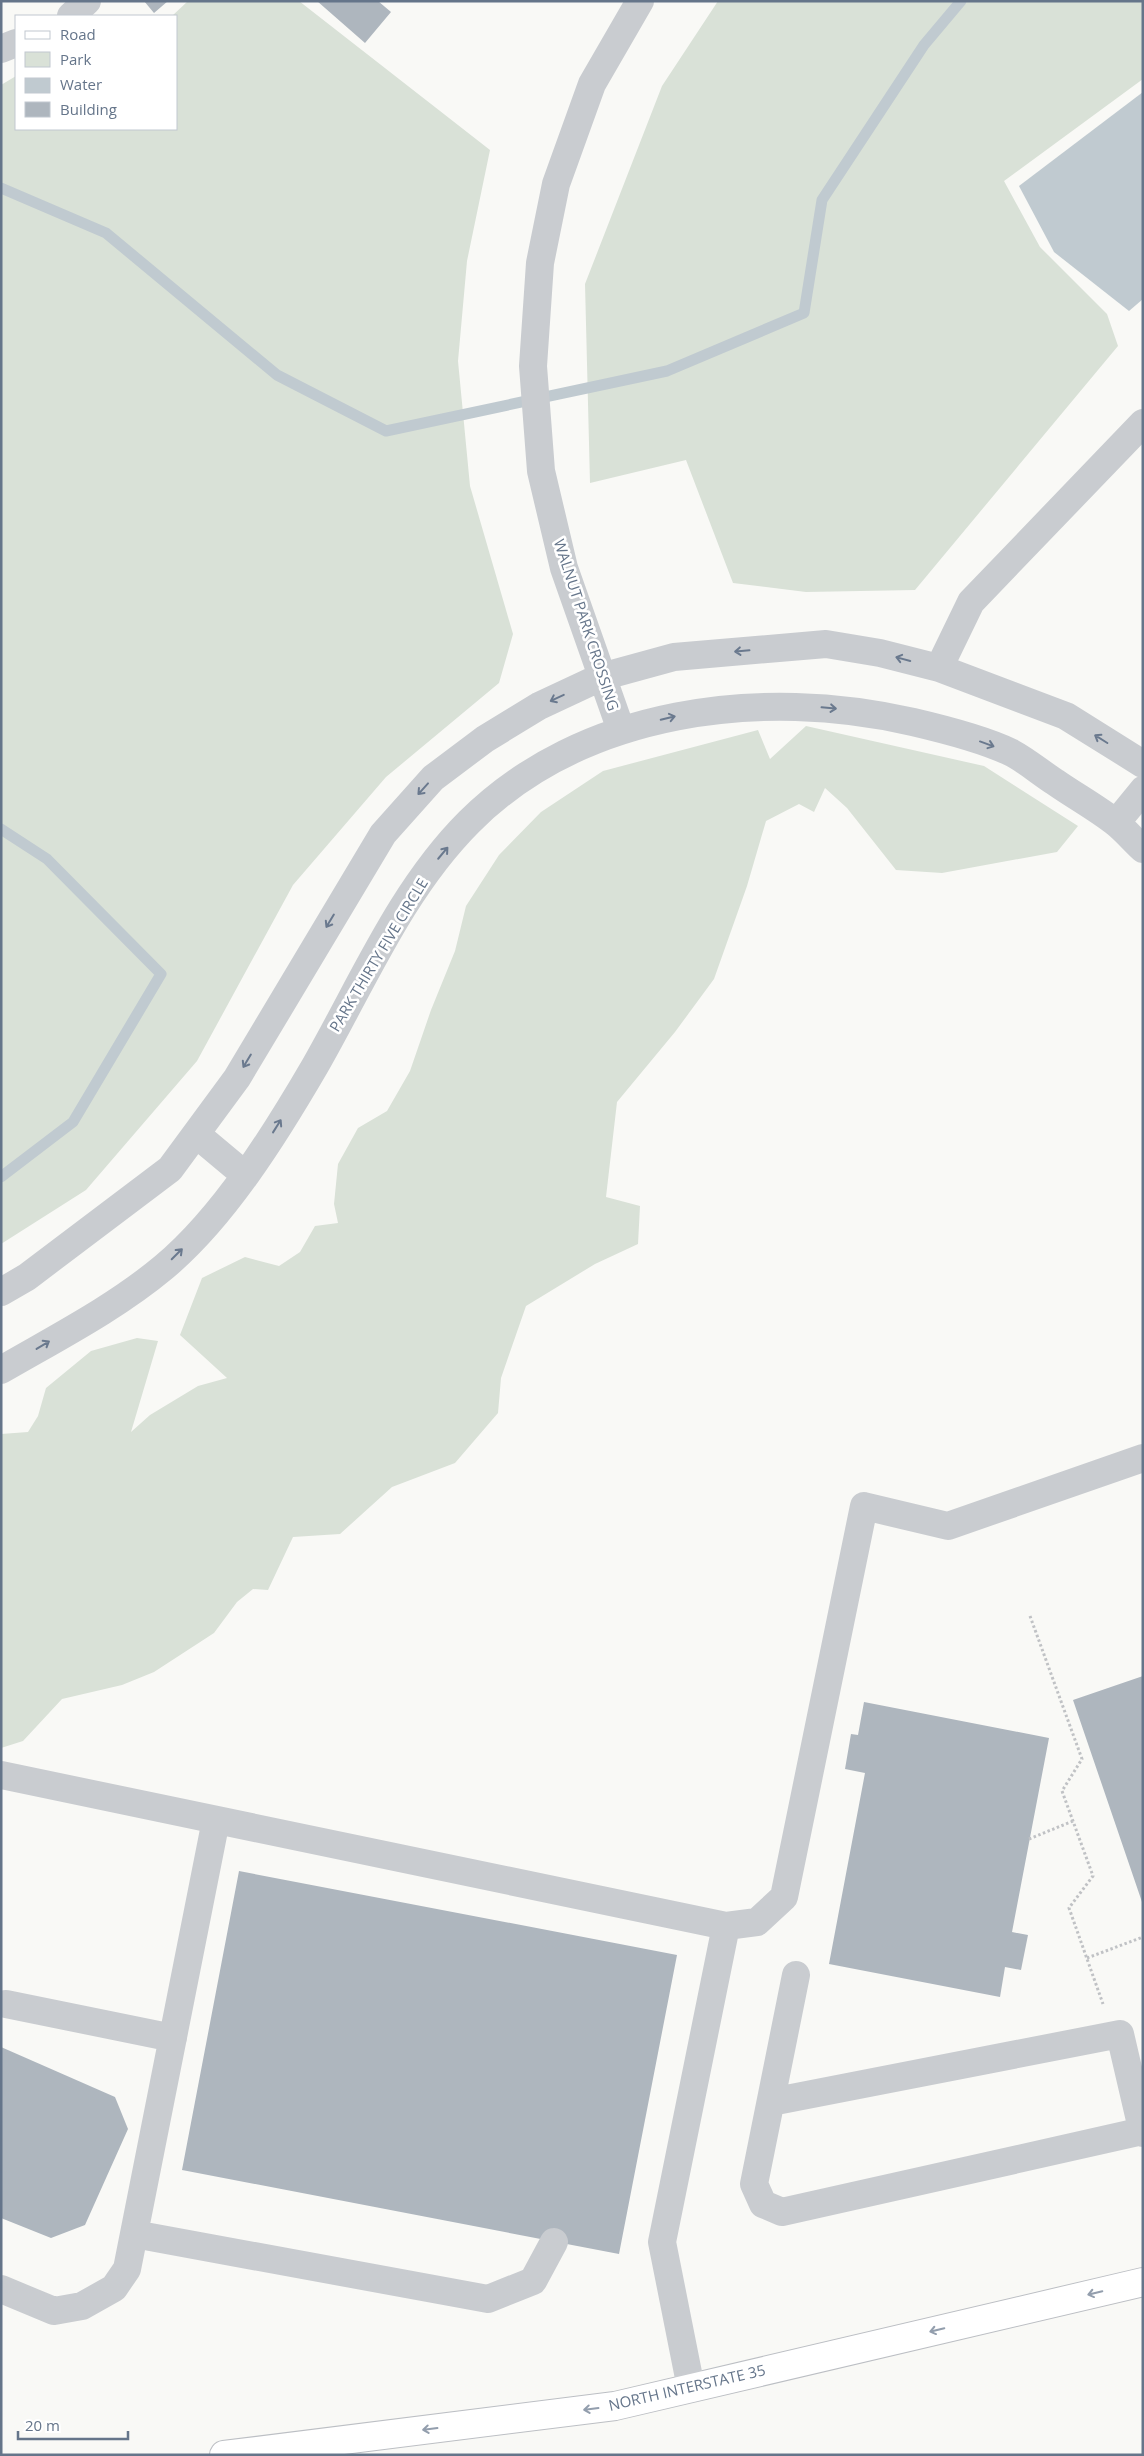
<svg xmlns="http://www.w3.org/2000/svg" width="1144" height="2456" font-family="'Open Sans',sans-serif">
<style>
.green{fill:#d9e1d7}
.water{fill:#c0cad0}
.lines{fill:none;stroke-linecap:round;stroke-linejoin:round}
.stream{stroke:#c0cad0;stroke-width:11}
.building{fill:#aeb6be}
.major-casing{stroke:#bcbfc4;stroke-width:30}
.path{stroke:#c0c2c5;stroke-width:3;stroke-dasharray:2.5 2.5;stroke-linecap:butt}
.minor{stroke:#c9ccd0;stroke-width:28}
.major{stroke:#fff;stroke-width:28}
.oneway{stroke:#6a798e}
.oneway2{stroke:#939ead}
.labels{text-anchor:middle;stroke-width:5;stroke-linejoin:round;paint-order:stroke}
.street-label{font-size:15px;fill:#65758a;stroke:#fff}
</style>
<rect width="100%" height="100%" fill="#f9f9f6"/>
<path class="green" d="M 188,1 L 299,1 L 490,150 L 467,261 L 458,361 L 470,486 L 513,634 L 499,683 L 386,777 L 293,885 L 197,1061 L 86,1190 L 1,1244 L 1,85 L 16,76 L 16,129 L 176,129 L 176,16 L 172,16 Z
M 718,1 L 1143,1 L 1143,79 L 1004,181 L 1040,247 L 1107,314 L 1118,346 L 915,590 L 806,592 L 733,583 L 686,460 L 590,483 L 585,284 L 662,86 Z
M 806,726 L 984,766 L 1078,826 L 1057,852 L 942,873 L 896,870 L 847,808 L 825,788 L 814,812 L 799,804 L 766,821 L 747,886 L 714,979 L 675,1032 L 617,1102 L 606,1197 L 640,1206 L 638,1244 L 595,1264 L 526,1306 L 501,1378 L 498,1413 L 455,1463 L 392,1487 L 340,1534 L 293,1537 L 268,1590 L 253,1589 L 237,1602 L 214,1633 L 154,1672 L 122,1685 L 62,1699 L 23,1741 L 1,1748 L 1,1434 L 28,1432 L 38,1416 L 46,1388 L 91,1351 L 137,1338 L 158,1341 L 131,1432 L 150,1415 L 198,1386 L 227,1378 L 180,1335 L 202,1278 L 245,1257 L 279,1266 L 300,1252 L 315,1226 L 338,1223 L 334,1204 L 338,1164 L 358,1128 L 387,1111 L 410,1071 L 431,1010 L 455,951 L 466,906 L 499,855 L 541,812 L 603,771 L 758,730 L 770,759 Z"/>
<path class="water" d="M 1143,92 L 1143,299 L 1129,311 L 1054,252 L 1019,186 Z"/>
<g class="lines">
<path class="stream" d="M 1,188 L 106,233 L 277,375 L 386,431 L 667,371 L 804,313 L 822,200 L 924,45 L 961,1
M 1,829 L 47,859 L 161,974 L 73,1122 L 1,1177"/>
</g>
<path class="building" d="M 144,1 L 168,1 L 154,13 Z
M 317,1 L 378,1 L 391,12 L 365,43 Z
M 1143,1676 L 1143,1902 L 1142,1902 L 1073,1700 Z
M 864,1702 L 1049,1738 L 1012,1932 L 1028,1935 L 1021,1970 L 1005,1967 L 1000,1997 L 829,1964 L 865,1773 L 845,1769 L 851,1734 L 858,1735 Z
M 239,1871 L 677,1955 L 619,2254 L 182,2170 Z
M 1,2047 L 115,2097 L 128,2129 L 85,2225 L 51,2238 L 1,2218 Z"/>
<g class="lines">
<defs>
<path id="major" d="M 224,2455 L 615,2406 L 1143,2282"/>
</defs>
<use href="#major" class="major-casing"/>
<path class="path" d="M 1030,1616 L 1082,1759 L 1062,1791 L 1093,1876 L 1069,1908 L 1103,2004
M 1029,1839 L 1073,1821
M 1087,1958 L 1143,1937"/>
<path class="minor" d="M 71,16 L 87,1
M 1,49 L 16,43
M 939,668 L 971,602 L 1143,423
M 621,730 L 564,568 L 541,471 L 533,366 L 540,263 L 556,184 L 592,84 L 640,1
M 1116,823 L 1143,790
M 196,1134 L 245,1175
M 1,1292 L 27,1277 L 170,1169 L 237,1078 L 383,834 L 433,778 L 485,739 L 539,706 L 601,677 L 674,657 L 826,644 L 880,653 L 939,668 L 1066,716 L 1143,764
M 1,1370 C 56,1338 115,1308 164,1267 C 224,1217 276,1133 315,1066 C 362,984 401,890 469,822 C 582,709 762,687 913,722 C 943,729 984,739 1012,753 C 1027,761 1041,773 1055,782 C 1075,796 1097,808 1116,823 C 1126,831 1134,841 1143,849
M 1,1775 L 726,1926 L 662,2242 L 691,2388
M 726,1926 L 757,1922 L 784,1897 L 864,1506 L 948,1526 L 1143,1458
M 796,1975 L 754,2184 L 763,2204 L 782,2212 L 1143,2131
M 6,2004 L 173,2038
M 771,2102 L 1120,2034 L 1143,2133
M 134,2234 L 488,2299 L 533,2281 L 554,2242
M 1,2289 L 54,2311 L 82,2306 L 114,2288 L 127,2269 L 216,1820"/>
<use href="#major" class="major"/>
</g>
<defs><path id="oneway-shaft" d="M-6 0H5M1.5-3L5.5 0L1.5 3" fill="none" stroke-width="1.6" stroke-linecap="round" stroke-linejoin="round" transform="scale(1.25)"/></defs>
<g class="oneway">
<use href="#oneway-shaft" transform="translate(742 651) rotate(175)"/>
<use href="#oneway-shaft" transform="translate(903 659) rotate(-165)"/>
<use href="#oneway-shaft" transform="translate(557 698) rotate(155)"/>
<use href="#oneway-shaft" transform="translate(829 708) rotate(5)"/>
<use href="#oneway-shaft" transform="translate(668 718) rotate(-14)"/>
<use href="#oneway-shaft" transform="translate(1101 739) rotate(-148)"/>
<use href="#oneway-shaft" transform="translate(987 744) rotate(20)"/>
<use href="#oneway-shaft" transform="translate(423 789) rotate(132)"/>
<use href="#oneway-shaft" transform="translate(443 853) rotate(-50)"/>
<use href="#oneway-shaft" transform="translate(330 921) rotate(121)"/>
<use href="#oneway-shaft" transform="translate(247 1061) rotate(121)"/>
<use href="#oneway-shaft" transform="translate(277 1126) rotate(-58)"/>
<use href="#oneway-shaft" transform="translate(177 1254) rotate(-45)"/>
<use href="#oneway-shaft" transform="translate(43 1345) rotate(-31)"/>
</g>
<g class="oneway2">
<use href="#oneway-shaft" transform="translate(1095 2293) rotate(167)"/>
<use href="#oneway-shaft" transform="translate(937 2330) rotate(167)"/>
<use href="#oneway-shaft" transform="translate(591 2409) rotate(173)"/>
<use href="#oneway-shaft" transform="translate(430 2429) rotate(173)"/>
</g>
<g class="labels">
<g class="street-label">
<text transform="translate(586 625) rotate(72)" y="5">WALNUT PARK CROSSING</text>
<text transform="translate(379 955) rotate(-59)" y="5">PARK THIRTY FIVE CIRCLE</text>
<text transform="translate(687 2388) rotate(-13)" y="5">NORTH INTERSTATE 35</text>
</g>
</g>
<rect width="1144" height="2456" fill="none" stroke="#65758a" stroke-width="5"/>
<rect x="15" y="15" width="162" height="115" fill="#ffffff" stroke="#c1c8d0"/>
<rect x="25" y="31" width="25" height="8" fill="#ffffff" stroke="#c1c8d0"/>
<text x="60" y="40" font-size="15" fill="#65758a">Road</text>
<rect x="25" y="52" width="25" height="15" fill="#d9e1d7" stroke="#c1c8d0"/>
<text x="60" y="65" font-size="15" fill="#65758a">Park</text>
<rect x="25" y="78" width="25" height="15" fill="#c0cad0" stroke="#c1c8d0"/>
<text x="60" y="90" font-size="15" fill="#65758a">Water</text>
<rect x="25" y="102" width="25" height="15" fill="#aeb6be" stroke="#c1c8d0"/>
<text x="60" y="115" font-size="15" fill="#65758a">Building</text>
<path d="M18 2431v8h110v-8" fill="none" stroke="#65758a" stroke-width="2.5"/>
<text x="25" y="2431" font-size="15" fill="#65758a" stroke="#ffffff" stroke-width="4" paint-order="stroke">20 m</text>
</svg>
